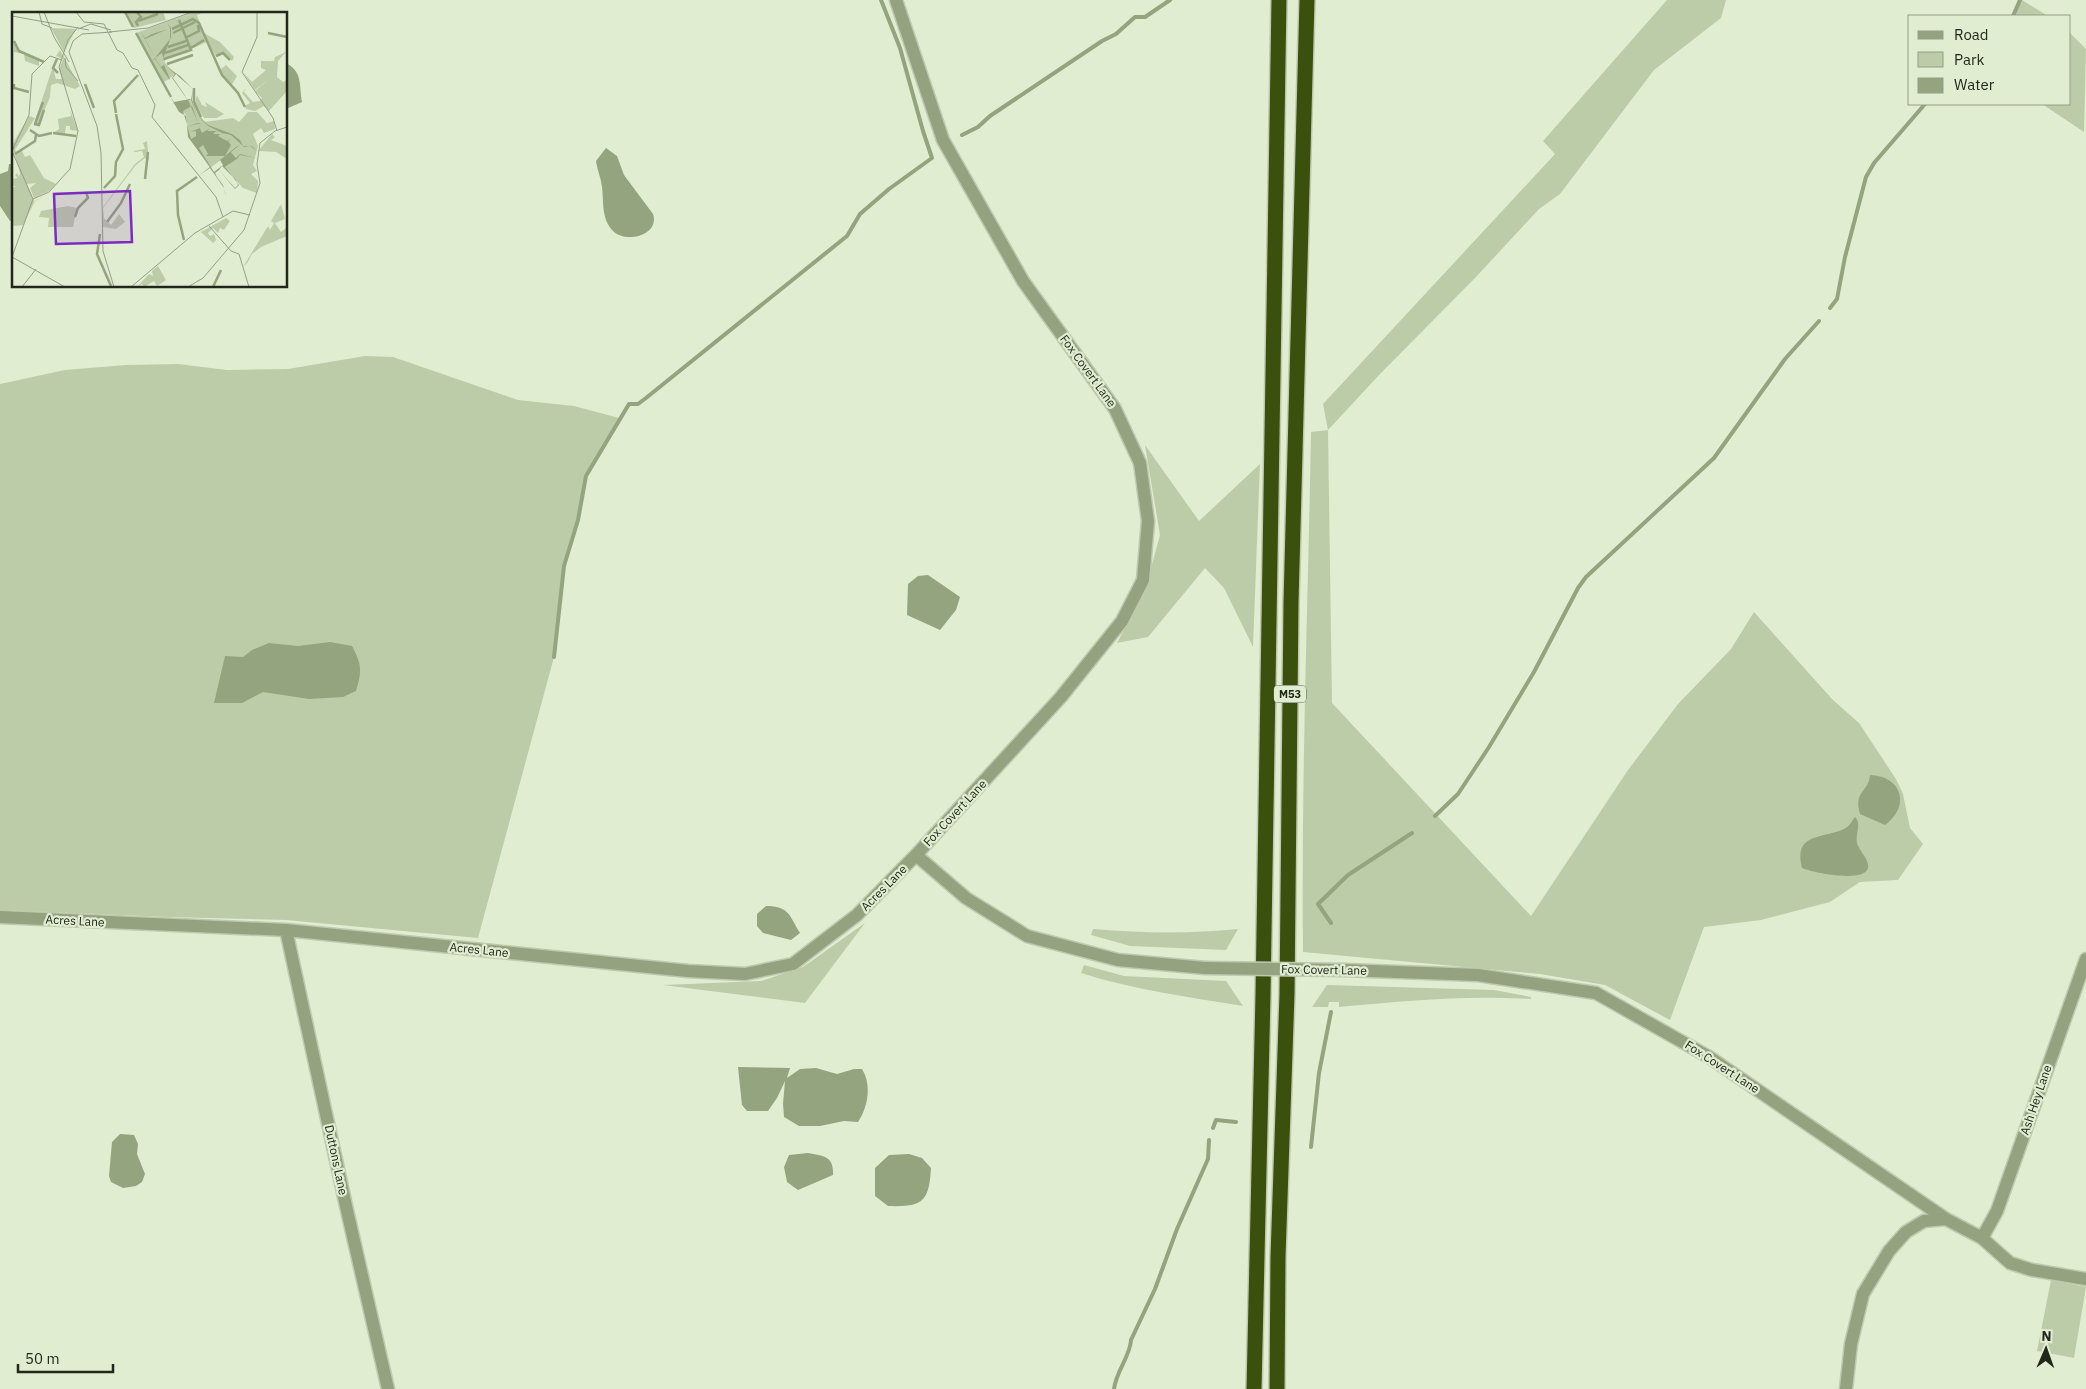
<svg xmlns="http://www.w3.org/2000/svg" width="2086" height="1389" font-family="'IBM Plex Sans',sans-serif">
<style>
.green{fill:#bdcca8}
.water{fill:#94a47e}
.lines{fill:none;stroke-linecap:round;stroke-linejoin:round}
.stream{stroke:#94a47e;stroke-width:4}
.street-casing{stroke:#bfc9b0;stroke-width:15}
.highway-casing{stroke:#bfc9b0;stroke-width:18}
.street{stroke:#94a27f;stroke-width:12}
.highway{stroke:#3c500d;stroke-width:15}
.street-bridge-casing{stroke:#bfc9b0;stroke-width:15;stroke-linecap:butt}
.street-bridge{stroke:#94a27f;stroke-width:12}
.labels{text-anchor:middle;stroke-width:4.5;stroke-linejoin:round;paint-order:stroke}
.shield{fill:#e1edd1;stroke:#5b6252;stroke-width:1}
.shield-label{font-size:11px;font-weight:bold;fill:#22271c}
.street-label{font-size:12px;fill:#22271c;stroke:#e1edd1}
.inset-river{fill:none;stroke:#94a47e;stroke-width:2.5}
.inset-road{fill:none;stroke:#959e89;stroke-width:1}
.view{fill:#7b2cbf;fill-opacity:0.15;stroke:#7b2cbf;stroke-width:2.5}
.inset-edge{fill:none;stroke:#22271c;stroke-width:2.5}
</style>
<rect width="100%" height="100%" fill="#e1edd1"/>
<path class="green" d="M 1667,0 L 1726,0 L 1721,18 L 1654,70 L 1560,194 L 1539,209 L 1476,277 L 1380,374 L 1328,430 L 1332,703 L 1531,916 L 1628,770 L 1678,704 L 1731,649 L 1754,612 L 1832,699 L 1859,723 L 1896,779 L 1903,794 L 1910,828 L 1923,844 L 1898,880 L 1860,882 L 1830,902 L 1761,920 L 1704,927 L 1670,1020 L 1605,985 L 1540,974 L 1303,952 C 1301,779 1308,606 1311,432 L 1328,430 L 1323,404 L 1555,154 L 1543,141 Z
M 2020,0 L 2022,0 L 2048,16 L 2013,16 Z
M 2070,33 L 2086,49 L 2084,132 L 2042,104 L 2070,104 Z
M 365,356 L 393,357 L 518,400 L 574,406 L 619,418 L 586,476 L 578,520 L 564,566 L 554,657 L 478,938 L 286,920 L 168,917 L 0,910 L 0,384 L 65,370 L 126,365 L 178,364 L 227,370 L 288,369 Z
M 1145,445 L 1199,521 L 1260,464 L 1253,647 L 1224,588 L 1205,568 L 1148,637 L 1117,643 L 1145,590 L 1160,535 Z
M 865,923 L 805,1003 L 663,985 L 761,981 L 803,967 Z
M 1093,929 C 1143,933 1188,934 1238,929 L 1226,950 L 1130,946 L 1091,935 Z
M 1084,965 L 1124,976 L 1226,981 L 1243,1006 C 1189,997 1134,990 1081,973 Z
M 1327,985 L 1494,990 L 1531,997 L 1531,999 C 1466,995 1403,1001 1339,1007 L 1339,1002 L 1329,1002 L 1328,1007 L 1312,1007 Z
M 2051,1280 L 2086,1287 L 2074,1358 L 2037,1351 Z"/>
<path class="water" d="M 286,63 C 303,72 299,85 302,102 L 286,109 Z
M 606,148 L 617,156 L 624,175 L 653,214 C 660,235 626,244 613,231 C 601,218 604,203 602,187 C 601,178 597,169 596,161 Z
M 9,164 L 14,164 L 14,220 L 10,221 L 0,206 L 0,174 L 8,171 Z
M 928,575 L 960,597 L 956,610 L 940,630 L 907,615 L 908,584 L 918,576 Z
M 330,642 L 352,646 C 362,665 362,670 356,691 L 343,697 L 309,699 L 263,692 L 242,703 L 214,703 L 225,656 L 243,657 L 252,650 L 269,643 L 298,646 Z
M 1870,775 C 1902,776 1911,806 1885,825 L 1860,814 C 1853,791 1869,792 1870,775 Z
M 1855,817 C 1862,823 1855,835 1857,843 C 1859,851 1870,860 1868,868 C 1865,883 1813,873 1802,868 C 1793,832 1823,839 1844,829 C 1849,827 1852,821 1855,817 Z
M 766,906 C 789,906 789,915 800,933 L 791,940 L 763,933 L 757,926 L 757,914 Z
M 738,1067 L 790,1068 L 787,1078 L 800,1069 L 816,1068 L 837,1074 L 854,1069 L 862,1069 C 872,1085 868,1107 858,1122 L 844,1121 L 820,1126 L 799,1126 L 784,1117 L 783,1104 L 785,1081 L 777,1098 L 768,1111 L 747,1111 L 742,1105 Z
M 120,1134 L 134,1135 L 138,1144 L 137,1154 L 145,1174 L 142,1182 L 136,1186 L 123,1188 L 111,1182 L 109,1176 L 112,1142 Z
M 808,1153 C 824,1156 834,1156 833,1175 L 798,1190 L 787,1182 L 784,1167 L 789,1155 Z
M 909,1154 L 922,1158 L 931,1168 C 929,1203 922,1207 888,1206 L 875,1196 L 875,1168 L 889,1155 Z"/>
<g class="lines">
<path class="stream" d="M 2013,16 L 2020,0
M 962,135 L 978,127 L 990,116 L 1102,41 L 1116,34 L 1135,17 L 1145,17 L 1170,0
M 1830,308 L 1837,299 L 1845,257 L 1866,177 L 1874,163 L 1925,104
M 554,657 L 564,566 L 578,520 L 586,476 L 629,404 L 638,404 L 646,398 L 847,236 L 860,214 L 889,189 L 932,158 L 923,131 L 900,48 L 881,0
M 1435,816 L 1458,794 L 1489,747 L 1534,672 L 1578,588 L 1586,577 L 1714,458 L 1785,359 L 1819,321
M 1331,923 L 1318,904 L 1348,875 L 1412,833
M 1213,1128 L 1216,1120 L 1236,1122
M 1311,1147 L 1319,1073 L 1331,1012
M 1114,1389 C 1116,1371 1130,1357 1131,1340 L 1155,1289 L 1177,1229 L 1208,1159 L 1209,1140"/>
<defs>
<path id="street" d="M 916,855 L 966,898 L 1027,936 L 1118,960 L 1205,968
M 0,917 L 286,930 L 688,971 L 745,974 L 793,964 L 857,915 L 916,855 L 1061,697 L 1122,621 L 1143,580 L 1148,521 L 1140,463 L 1115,409 L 1023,281 L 943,140 L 896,0
M 286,930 L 346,1206 L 388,1389
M 1345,970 L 1478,975 L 1596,993 L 1709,1057 L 1946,1219 L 1982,1238 L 2010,1263 L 2032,1270 L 2086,1279
M 1982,1238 L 1997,1211 L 2086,959
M 1846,1389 L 1851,1344 L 1863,1294 L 1889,1251 L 1906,1232 L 1924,1221 L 1946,1219"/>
<path id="highway" d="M 1254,1389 L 1263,995 L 1279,0
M 1277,1389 L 1278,1257 L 1287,994 L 1291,603 L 1307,0"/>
</defs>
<use href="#street" class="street-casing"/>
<use href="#highway" class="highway-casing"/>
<use href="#street" class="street"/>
<use href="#highway" class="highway"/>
<defs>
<path id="street-bridge" d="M 1205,968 L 1345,970"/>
</defs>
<use href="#street-bridge" class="street-bridge-casing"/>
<use href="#street-bridge" class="street-bridge"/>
</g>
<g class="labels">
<rect class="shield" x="1274" y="685.5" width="32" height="17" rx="4"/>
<g class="shield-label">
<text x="1290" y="698">M53</text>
</g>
<g class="street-label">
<text transform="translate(1088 371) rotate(54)" y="4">Fox Covert Lane</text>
<text transform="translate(955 813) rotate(-47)" y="4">Fox Covert Lane</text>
<text transform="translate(884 888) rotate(-45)" y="4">Acres Lane</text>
<text transform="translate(75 921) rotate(3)" y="4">Acres Lane</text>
<text transform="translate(479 950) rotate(6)" y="4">Acres Lane</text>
<text transform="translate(1324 970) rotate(1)" y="4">Fox Covert Lane</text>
<text transform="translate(1722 1067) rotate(33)" y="4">Fox Covert Lane</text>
<text transform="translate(2036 1100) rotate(-71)" y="4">Ash Hey Lane</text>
<text transform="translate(336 1160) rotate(78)" y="4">Duttons Lane</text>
</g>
</g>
<g transform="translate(12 12)">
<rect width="275" height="275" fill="#e1edd1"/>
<path d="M 113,0 L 151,0 L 154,8 L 122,16 ZM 182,0 L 192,0 L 185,3 L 192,21 L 208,30 L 222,45 L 220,49 L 211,41 L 204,44 L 195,30 L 151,49 L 164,62 L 150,71 L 124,21 ZM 39,16 L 64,17 L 52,40 ZM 2,29 L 8,39 L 30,48 L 27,48 L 27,54 L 13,49 L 12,42 L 2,40 ZM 48,38 L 68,74 L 63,77 L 45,71 L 39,73 L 38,85 L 26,114 L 22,112 L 44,45 L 41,56 L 44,67 L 50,67 L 47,57 L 51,47 L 44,44 ZM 274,40 L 266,49 L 265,65 L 271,70 L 275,68 L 275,79 L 257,99 L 252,94 L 243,99 L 234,97 L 233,94 L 238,91 L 230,81 L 234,76 L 232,80 L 241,90 L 248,89 L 250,86 L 243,79 L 257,67 L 243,78 L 231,60 L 240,70 L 254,58 L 249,56 L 249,49 L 262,49 L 263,45 ZM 214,53 L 225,64 L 219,74 L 208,58 ZM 185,83 L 190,93 L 195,95 L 193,90 L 212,102 L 205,106 L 192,106 L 183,91 ZM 178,87 L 192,110 L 221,106 L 227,110 L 236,100 L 245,100 L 255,111 L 262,109 L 263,117 L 252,121 L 249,116 L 241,122 L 246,134 L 241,153 L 245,159 L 239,162 L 246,169 L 245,181 L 231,176 L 216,160 L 213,155 L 225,147 L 219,140 L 198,156 L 177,125 L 174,103 L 161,91 ZM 58,98 L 66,119 L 58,118 L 58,114 L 54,114 L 53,122 L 41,121 L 47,117 L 46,107 L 59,104 ZM 17,104 L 23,106 L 3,138 L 5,140 L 9,137 L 13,145 L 18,143 L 32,166 L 44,172 L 37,179 L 22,186 L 18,176 L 24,171 L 15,172 L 22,189 L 37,182 L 23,189 L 11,213 L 3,214 L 0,213 L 0,175 L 4,175 L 0,173 L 0,167 L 6,166 L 3,163 L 5,161 L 7,165 L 8,161 L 0,133 ZM 260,122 L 263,125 L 259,128 L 275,134 L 275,147 L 264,140 L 246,139 ZM 135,129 L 137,148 L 133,146 L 124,153 L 91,196 L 92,206 L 99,213 L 107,202 L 113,210 L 104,217 L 91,215 L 91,195 L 123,152 L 132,145 L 130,139 L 123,140 L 121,139 L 133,137 L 131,131 ZM 269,192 L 273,207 L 263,211 L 269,220 L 275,215 L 275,224 L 249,235 L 240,242 L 232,257 L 235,251 L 231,255 L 256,214 L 258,218 L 262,211 L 259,209 ZM 56,194 L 65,196 L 61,215 L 36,215 L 37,206 L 27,205 L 29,199 ZM 214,206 L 218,209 L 212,218 L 208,216 L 206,221 L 201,216 L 196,221 L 198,224 L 202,222 L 204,228 L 201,231 L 189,220 ZM 146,254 L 154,268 L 145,274 L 142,269 L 132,275 L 130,272 L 125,275 L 137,262 L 141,264 L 140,259 Z" fill="#bdcca8"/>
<path d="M 155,11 L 159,16 L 159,25 L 151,47 L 155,55 L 168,64 L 181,77 L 180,88 L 185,102 L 196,113 L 220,122 L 228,128 L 231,134 L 239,134 L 242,136 L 245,139 L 238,134 L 232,135 L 219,123 L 210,121 L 196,114 L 190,108 L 185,102 L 179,88 L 181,77 L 167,65 L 164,62 L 161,66 L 172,82 L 175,87 L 160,66 L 151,70 L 157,67 L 143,47 L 139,50 L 143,46 L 129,20 L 133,26 L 140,22 L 156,17 L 133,27 L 137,34 L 157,21 L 137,34 L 143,46 L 158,27 L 158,16 ZM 150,41 L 154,54 L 163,62 L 160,66 L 158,67 L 152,53 L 149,55 L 143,46 ZM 158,84 L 162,90 L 178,87 L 179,88 L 176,88 L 186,111 L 190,111 L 186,112 L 190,121 L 198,116 L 195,119 L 204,119 L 201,122 L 208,122 L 206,124 L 215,129 L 220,126 L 216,129 L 219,133 L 213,144 L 224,135 L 228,133 L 219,140 L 224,146 L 228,142 L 244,146 L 228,143 L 225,147 L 213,155 L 227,173 L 223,177 L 207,158 L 203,161 L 205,165 L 211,173 L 212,176 L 213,181 L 214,184 L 208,191 L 214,184 L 212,176 L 198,156 L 186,164 L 198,155 L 176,125 L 174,104 L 167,100 ZM 180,94 L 186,111 L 176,114 L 186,112 L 188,116 L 178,120 L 184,119 L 184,124 L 179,127 L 171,99 ZM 191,133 L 196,142 L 194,144 L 213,144 L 200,154 L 208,148 L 211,153 L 202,160 L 187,136 ZM 210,154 L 224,168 L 226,173 L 223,176 L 207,158 Z" fill="#94a47e" fill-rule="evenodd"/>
<path class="inset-river" d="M 113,0 L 121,15M 125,0 L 129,5 L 124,10 L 126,14M 126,9 L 146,2M 160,17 L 181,7 L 187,11 L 210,63 L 226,81 L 233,95M 124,21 L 159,85M 161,21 L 183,10M 256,21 L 275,25M 175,25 L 187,19 L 186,13M 2,29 L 7,39 L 32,50M 156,35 L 174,29M 179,36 L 192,28M 153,41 L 176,33M 204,44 L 211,41 L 218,48M 45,47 L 41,56 L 46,61M 152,47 L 179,38 L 167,8M 155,52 L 181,43M 2,72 L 2,76 L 17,80M 73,72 L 82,96M 182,76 L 182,90 L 189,105M 104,101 L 102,89 L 126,63M 22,112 L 27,113 L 32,98M 23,112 L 31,90M 18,118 L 27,124 L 40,121M 41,121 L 64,124M 3,142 L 23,129 L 24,123M 133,167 L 136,140M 92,176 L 103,164 L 104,150 L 111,137 L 104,102M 109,191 L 118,172M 63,205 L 66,196 L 76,186 L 74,180M 95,210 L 109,191M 88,222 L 85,242 L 99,274M 172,228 L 166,203 L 165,179 L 185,165M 201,275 L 209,258"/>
<path class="inset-road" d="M 27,0 L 30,12 L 40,16M 32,0 L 42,25 L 57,50M 64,0 L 72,10 L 92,12 L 105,38 L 111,41 L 120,56 L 126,58 L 143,93 L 140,105 L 204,185 L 211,205M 245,0 L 245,25 L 230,60 L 261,106 L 265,119M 0,4 L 77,18M 66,17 L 79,12 L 99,18M 97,20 L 136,16 L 180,0M 100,20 L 70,22 L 61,29 L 57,40 L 85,114 L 89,141 L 91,239 L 102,275M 53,46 L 54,55 L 66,69M 21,187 L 37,180 L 58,157 L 66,119 L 47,55 L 56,28 L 66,15M 197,214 L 219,239 L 227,242 L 237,275M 0,245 L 21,187 L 0,139 L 17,103 L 20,62 L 38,44 L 50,48M 0,245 L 53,275M 10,275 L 24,257M 119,275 L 183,221 L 221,199 L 238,203M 176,275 L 191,266 L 232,218 L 248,171 L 245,152 L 248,131 L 263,119 L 275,115"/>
<path class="view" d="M 118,179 L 120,230 L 44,232 L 42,182 Z"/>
<rect width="275" height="275" class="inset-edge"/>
</g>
<rect x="1908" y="15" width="162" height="90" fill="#e1edd1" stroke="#959e89"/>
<rect x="1918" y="31" width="25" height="8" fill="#94a27f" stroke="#959e89"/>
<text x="1954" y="40" font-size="15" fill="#22271c">Road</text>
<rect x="1918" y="52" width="25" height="15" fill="#bdcca8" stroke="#959e89"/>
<text x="1954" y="65" font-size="15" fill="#22271c">Park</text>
<rect x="1918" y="78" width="25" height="15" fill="#94a47e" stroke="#959e89"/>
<text x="1954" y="90" font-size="15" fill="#22271c">Water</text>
<g transform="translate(2046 1349) rotate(2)" stroke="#e1edd1" stroke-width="4" paint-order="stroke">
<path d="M0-4L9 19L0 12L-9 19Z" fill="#22271c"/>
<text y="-8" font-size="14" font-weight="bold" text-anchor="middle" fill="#22271c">N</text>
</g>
<path d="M18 1364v8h95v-8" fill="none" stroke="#22271c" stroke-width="2.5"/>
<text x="25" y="1364" font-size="15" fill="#22271c" stroke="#e1edd1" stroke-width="4" paint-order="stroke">50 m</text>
</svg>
